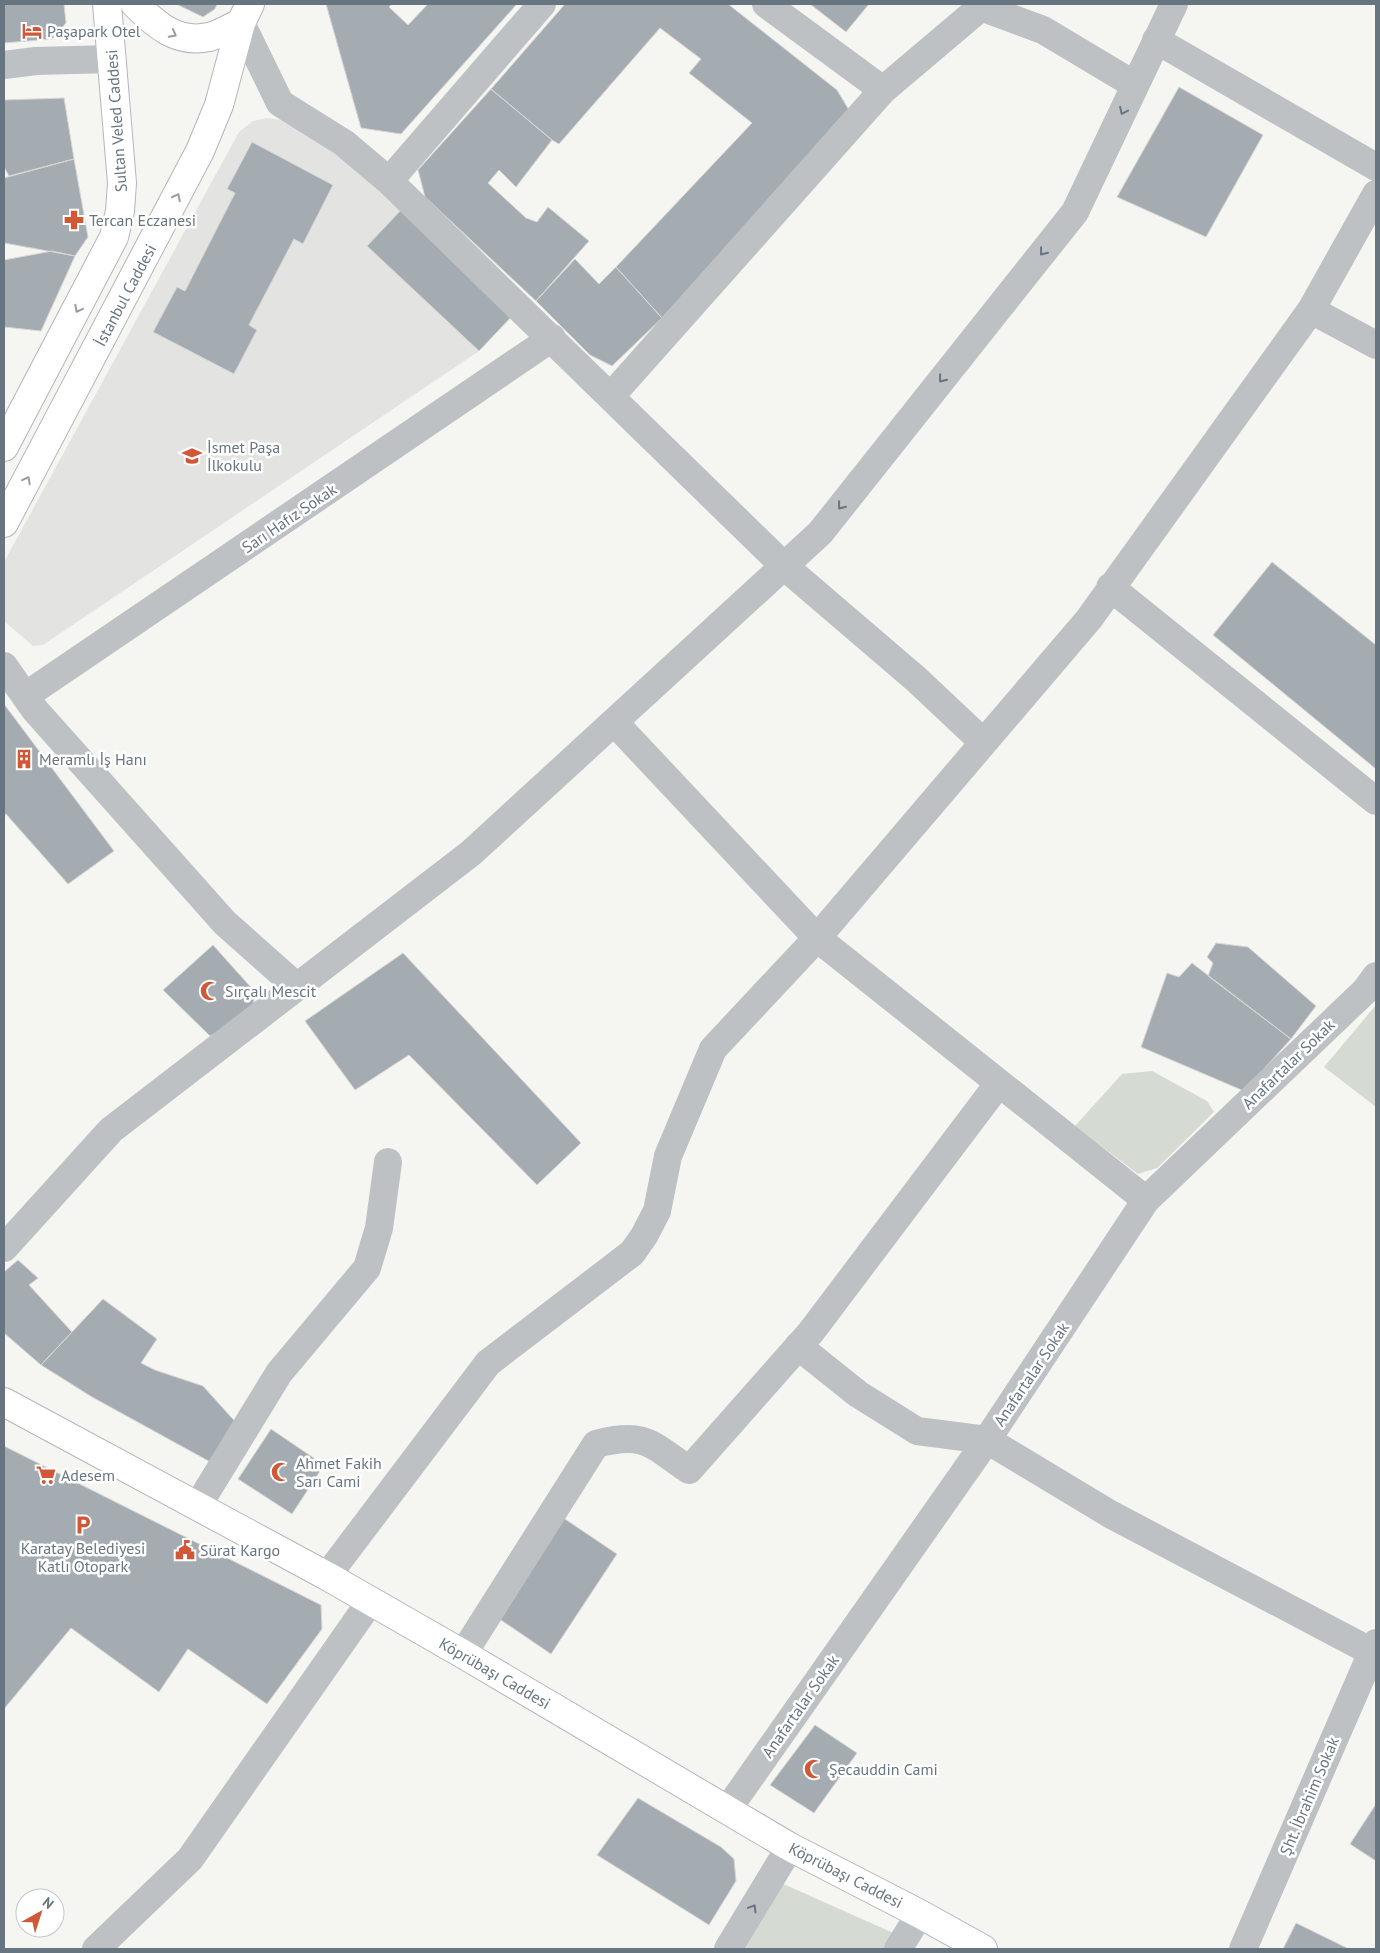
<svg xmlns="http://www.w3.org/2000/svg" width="1380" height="1953" font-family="'PT Sans',sans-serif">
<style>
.built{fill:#e3e4e2}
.green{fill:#d5dad2}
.building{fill:#a5acb1;stroke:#d7d7d5}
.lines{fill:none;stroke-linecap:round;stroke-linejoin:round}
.secondary-casing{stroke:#b2b6ba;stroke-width:30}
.street{stroke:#bdc1c4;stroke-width:28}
.secondary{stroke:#fff;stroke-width:28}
.oneway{stroke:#959ea6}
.oneway2{stroke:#677580}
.labels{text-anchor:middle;stroke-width:5;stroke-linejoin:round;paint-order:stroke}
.poi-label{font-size:16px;fill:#677580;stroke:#fff;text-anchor:start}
.street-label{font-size:16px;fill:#677580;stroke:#fff}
</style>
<rect width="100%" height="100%" fill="#f5f5f2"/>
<path class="built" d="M 267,118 L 281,120 L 298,129 L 354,166 L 514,314 L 479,351 L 43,645 L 33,646 L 4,621 L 4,562 L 239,132 L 253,121 Z"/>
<path class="green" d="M 1376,1005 L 1376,1107 L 1324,1067 Z
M 1152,1071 L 1207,1101 L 1214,1112 L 1157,1168 L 1138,1174 L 1075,1126 L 1122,1074 Z
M 779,1882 L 909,1940 L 903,1949 L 740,1949 Z"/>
<path class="building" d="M 4,4 L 64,4 L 66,23 L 52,39 L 4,43 Z
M 176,4 L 217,4 L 215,9 L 203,17 Z
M 326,4 L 392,4 L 389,7 L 408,25 L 428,4 L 517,4 L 401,134 L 361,128 Z
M 565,4 L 728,4 L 837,90 L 849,110 L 662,318 L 616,267 L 752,123 L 689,73 L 701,59 L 660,28 L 559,144 L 552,140 L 491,89 Z
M 810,4 L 869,4 L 846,32 Z
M 1179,87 L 1263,135 L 1206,237 L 1117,197 Z
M 491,89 L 552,140 L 516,187 L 499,170 L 488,183 L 526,218 L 537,222 L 548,207 L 589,241 L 536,301 L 425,197 L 418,170 Z
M 64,98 L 74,159 L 9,176 L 4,167 L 4,100 Z
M 252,142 L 333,185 L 303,244 L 294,239 L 249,325 L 257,330 L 234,374 L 153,332 L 177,287 L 185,291 L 235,193 L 227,189 Z
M 74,159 L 88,237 L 75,256 L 4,243 L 4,178 Z
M 402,209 L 514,314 L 479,351 L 367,246 Z
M 52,251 L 75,256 L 41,331 L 4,327 L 4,260 Z
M 575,259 L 599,284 L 616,267 L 662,318 L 612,366 L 590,355 L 536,301 Z
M 1272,562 L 1376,645 L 1376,769 L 1213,635 Z
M 4,704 L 114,851 L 68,884 L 6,814 L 4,815 Z
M 1216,943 L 1248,947 L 1316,1006 L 1291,1039 L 1208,976 L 1213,963 L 1207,957 Z
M 213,945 L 256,993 L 250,1015 L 210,1036 L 163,990 Z
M 403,953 L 581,1143 L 537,1185 L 409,1055 L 355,1090 L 305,1021 Z
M 1192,963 L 1291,1039 L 1244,1091 L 1141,1047 L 1167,973 L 1179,977 Z
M 18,1260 L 38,1278 L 29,1285 L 72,1332 L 41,1365 L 4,1333 L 4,1272 Z
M 103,1299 L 157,1339 L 141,1363 L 155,1370 L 203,1386 L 240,1427 L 214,1464 L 92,1397 L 41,1365 Z
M 271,1429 L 324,1465 L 292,1514 L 238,1479 Z
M 4,1446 L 321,1605 L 322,1629 L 267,1704 L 188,1649 L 159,1692 L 71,1628 L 4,1709 Z
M 562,1517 L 617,1554 L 551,1654 L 495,1616 Z
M 815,1725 L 857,1753 L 814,1813 L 770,1785 Z
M 638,1798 L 721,1847 L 734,1859 L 736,1881 L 709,1925 L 597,1855 Z
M 1376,1804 L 1376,1861 L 1350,1844 Z
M 1296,1923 L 1349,1949 L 1283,1949 Z"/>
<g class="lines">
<defs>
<path id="secondary" d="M 135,4 C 156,25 177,44 209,37 C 219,35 231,27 241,23
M 4,447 L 114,237 L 120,211 L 122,183 L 107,4
M 4,523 L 200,151 L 219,105 L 241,23 L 250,4
M 4,1402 L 327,1576 L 463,1654 L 790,1847 L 920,1914 L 983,1949"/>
</defs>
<use href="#secondary" class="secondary-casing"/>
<path class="street" d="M 766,4 L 883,90
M 981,7 L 1043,30 L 1135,85
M 241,23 L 280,103 L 344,143 L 389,181 L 784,566 L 916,679 L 983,742
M 1156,40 L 1376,167
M 4,65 L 36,61 L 112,59
M 389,181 L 542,4
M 1311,310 L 1376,345
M 611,396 L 883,90 L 981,7 L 982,4
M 1110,587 L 1376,801
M 4,666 L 35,710 L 225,923 L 297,987
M 25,696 L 552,338
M 614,722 L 817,938 L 1146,1200
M 4,1248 L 111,1130 L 471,853 L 820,533 L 1075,212 L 1174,4
M 798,1346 L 858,1394 L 917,1431 L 987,1440 L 1110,1514 L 1372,1652
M 197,1507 L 279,1373 L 367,1268 L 379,1228 L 388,1162
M 327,1576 L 488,1363 L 632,1253 L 644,1236 L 657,1211 L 668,1156 L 713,1049 L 817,938 L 1089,619 L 1311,310 L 1376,194
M 463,1654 L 596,1444 C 645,1431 651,1444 689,1470 L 811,1332 L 999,1083
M 728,1809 L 987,1440 L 1146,1200 L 1365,991 L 1376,976
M 96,1949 L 190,1859 L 370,1602
M 728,1949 L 790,1847
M 898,1949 L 920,1914
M 1243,1949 L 1376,1643"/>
<use href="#secondary" class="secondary"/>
</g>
<defs><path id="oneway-chevron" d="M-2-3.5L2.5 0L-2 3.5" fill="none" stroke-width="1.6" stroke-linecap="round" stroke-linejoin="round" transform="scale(1.25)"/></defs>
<g class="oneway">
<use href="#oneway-chevron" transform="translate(173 34) rotate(28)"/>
<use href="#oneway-chevron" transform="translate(177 197) rotate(-63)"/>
<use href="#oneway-chevron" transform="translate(78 309) rotate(118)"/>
<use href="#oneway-chevron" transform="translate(27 480) rotate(-62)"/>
</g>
<g class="oneway2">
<use href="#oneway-chevron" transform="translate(1123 111) rotate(115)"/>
<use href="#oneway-chevron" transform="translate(1043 252) rotate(128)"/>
<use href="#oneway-chevron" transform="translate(942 379) rotate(128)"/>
<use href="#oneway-chevron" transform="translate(841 506) rotate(128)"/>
<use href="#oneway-chevron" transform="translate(753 1908) rotate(-59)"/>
</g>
<defs>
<symbol id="hotel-bare" viewBox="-9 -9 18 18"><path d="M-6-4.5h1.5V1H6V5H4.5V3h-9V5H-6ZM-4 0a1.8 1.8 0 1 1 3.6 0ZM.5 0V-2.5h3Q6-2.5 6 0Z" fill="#d15736" stroke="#fff" stroke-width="2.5" paint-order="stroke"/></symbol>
<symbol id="pharmacy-bare" viewBox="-9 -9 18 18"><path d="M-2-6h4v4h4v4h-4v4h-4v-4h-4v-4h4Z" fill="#d15736" stroke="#fff" stroke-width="2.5" paint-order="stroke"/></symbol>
<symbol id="school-bare" viewBox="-9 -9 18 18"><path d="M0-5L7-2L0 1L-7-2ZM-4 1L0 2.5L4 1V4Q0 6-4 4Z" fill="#d15736" stroke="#fff" stroke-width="2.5" paint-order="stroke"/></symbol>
<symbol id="building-bare" viewBox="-9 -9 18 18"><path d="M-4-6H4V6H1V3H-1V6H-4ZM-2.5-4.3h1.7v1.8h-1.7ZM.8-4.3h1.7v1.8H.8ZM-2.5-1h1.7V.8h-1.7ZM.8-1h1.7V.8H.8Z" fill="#d15736" stroke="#fff" stroke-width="2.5" paint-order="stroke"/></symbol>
<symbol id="mosque-bare" viewBox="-9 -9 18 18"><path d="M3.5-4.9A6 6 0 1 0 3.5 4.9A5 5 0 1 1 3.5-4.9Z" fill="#d15736" stroke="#fff" stroke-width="2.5" paint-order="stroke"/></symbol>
<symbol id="supermarket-bare" viewBox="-9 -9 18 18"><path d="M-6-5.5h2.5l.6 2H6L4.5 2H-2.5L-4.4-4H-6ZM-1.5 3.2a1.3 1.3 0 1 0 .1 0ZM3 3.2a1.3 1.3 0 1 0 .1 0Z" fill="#d15736" stroke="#fff" stroke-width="2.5" paint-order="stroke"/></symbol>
<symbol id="parking-bare" viewBox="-9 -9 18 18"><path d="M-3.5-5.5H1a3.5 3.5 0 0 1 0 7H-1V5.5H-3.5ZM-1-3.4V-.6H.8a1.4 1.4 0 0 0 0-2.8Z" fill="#d15736" stroke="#fff" stroke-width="2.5" paint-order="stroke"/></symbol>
<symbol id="civic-bare" viewBox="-9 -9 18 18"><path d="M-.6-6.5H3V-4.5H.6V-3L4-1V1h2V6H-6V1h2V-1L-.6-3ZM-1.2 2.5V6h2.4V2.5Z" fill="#d15736" stroke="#fff" stroke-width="2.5" paint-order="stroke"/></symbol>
</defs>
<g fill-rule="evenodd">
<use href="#hotel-bare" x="18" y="17" width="28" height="28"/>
<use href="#pharmacy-bare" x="60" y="206" width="28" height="28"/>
<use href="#school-bare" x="178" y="442" width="28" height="28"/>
<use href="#building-bare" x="10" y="745" width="28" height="28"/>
<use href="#mosque-bare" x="196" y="977" width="28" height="28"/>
<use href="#mosque-bare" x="267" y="1458" width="28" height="28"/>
<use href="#supermarket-bare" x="32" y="1461" width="28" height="28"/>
<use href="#parking-bare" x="69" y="1511" width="28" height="28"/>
<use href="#civic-bare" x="171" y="1536" width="28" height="28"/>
<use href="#mosque-bare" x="800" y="1755" width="28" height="28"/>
</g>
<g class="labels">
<g class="poi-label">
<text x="47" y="37">Paşapark Otel</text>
<text x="89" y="226">Tercan Eczanesi</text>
<text x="207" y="453">İsmet Paşa<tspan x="207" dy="18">İlkokulu</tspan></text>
<text x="39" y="765">Meramlı İş Hanı</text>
<text x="225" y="997">Sırçalı Mescit</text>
<text x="296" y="1469">Ahmet Fakih<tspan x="296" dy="18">Sarı Cami</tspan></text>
<text x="61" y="1481">Adesem</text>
<text x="83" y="1554" text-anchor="middle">Karatay Belediyesi<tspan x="83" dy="18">Katlı Otopark</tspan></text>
<text x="200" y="1556">Sürat Kargo</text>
<text x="829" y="1775">Şecauddin Cami</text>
</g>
<g class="street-label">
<text transform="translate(116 121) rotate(-94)" y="6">Sultan Veled Caddesi</text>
<text transform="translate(125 295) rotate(-62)" y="6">İstanbul Caddesi</text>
<text transform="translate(289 518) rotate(-34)" y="6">Sarı Hafız Sokak</text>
<text transform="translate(1288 1064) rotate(-44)" y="6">Anafartalar Sokak</text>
<text transform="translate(1031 1374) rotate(-56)" y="6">Anafartalar Sokak</text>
<text transform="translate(495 1673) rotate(30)" y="6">Köprübaşı Caddesi</text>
<text transform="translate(800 1706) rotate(-55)" y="6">Anafartalar Sokak</text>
<text transform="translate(1309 1796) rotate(-67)" y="6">Şht. İbrahim Sokak</text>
<text transform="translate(846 1875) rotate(27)" y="6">Köprübaşı Caddesi</text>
</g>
</g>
<rect width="1380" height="1953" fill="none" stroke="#677580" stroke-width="10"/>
<g transform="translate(40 1913) rotate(39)"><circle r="24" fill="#ffffff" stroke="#c2c8cc"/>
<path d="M0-4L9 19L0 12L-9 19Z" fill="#d15736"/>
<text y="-8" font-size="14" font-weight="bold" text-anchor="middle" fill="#677580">N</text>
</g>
</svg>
